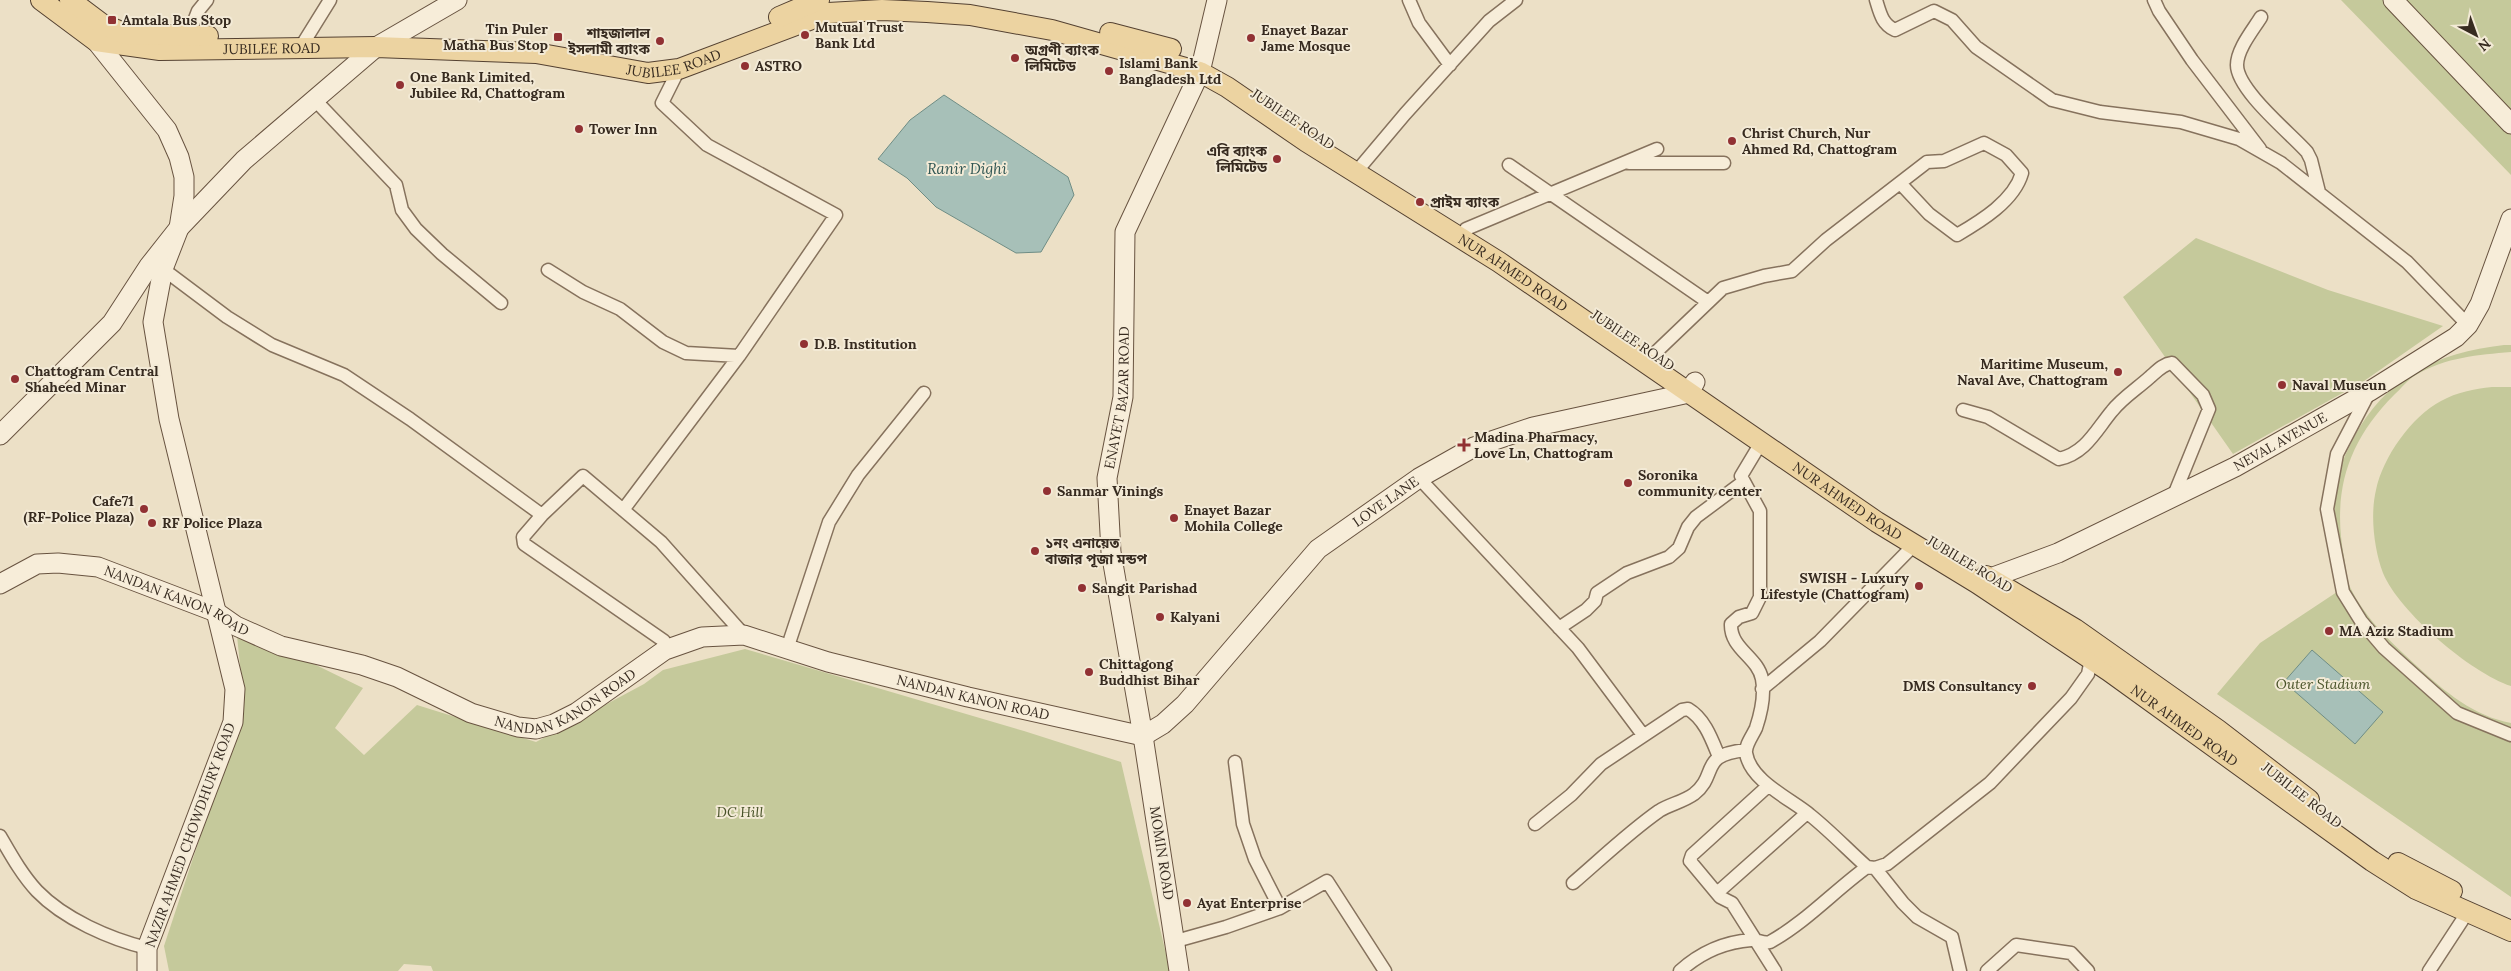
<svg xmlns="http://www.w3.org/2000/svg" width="2511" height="971" font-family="Lora,'Noto Sans Bengali',serif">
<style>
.green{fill:#c5c99b}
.water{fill:#a7c0b8;stroke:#6f8d85}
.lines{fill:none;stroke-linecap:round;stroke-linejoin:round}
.street-casing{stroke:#86725d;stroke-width:15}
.secondary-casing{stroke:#685340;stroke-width:21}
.primary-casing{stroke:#544131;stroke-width:22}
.street{stroke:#f7edd9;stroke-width:12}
.secondary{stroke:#f7edd9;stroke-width:19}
.primary{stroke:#ecd3a1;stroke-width:20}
.poi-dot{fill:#913133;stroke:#f3ead6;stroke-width:2}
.labels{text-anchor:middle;stroke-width:4;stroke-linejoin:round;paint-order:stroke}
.poi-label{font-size:14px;font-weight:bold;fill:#372b20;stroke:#f3ead6;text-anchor:start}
.street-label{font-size:14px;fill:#372b20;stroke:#f3ead6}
.park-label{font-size:14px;font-style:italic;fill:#485228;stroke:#f3ead6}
.water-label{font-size:15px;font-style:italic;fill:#305653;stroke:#f3ead6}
</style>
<rect width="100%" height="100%" fill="#ece0c6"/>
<path class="green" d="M 2341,0 L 2511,0 L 2511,175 Z
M 2196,238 L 2328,290 L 2443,326 L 2364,381 L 2233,454 L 2123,297 Z
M 2504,345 L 2511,345 L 2511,352 C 2478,355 2446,357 2416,375 C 2408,379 2401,389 2394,395 C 2347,442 2332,493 2344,557 C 2346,567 2346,578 2350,587 C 2366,620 2392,643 2418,667 C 2445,692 2474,716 2511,723 L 2511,897 L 2217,694 L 2260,643 L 2346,586 C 2338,554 2333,523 2335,489 C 2336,472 2346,454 2353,439 C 2386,377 2436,353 2504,345 Z
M 2492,387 L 2511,387 L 2511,686 C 2471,673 2399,612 2383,573 C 2374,549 2370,515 2376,490 C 2383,457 2411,417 2441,401 C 2457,392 2474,389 2492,387 Z
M 236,626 L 363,688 L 335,728 L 364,755 L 417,705 L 536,742 L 644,684 L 663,670 L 745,649 L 1024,731 L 1121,762 L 1170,971 L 433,971 L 431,966 L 404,964 L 398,971 L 169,971 L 164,946 L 244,704 Z"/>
<path class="water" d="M 944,95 L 1068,177 L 1074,195 L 1041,252 L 1016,253 L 936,207 L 907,178 L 878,159 L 910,120 Z
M 2312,650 L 2383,712 L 2355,744 L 2284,682 Z"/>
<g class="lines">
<defs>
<path id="street" d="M 1409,0 L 1419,23 L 1450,65
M 1876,0 C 1880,13 1882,24 1895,30 L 1934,11 L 1952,20 L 1976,47 L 2052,100 L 2100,112 L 2181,122 L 2239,139 L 2281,163 L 2407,262 L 2468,325
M 2154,0 L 2159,11 L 2192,60 L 2260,149
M 2261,17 C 2253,30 2237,49 2237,65 C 2237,90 2290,133 2307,152 L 2311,160 L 2319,192
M 186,42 L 198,11 L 207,0
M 299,50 L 330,0
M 315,100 L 396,185 L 402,210 L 416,229 L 442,254 L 501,303
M 1629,163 L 1724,163
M 1362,165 L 1405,114 L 1489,21 L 1516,0
M 1509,165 L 1708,302
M 1466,229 L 1657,149
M 163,269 L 227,317 L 272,345 L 344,375 L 410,419 L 542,515 L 583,476 L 661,542 L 744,635
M 548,270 L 583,292 L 620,309 L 663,342 L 686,353 L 739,356
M 1654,354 L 1723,288 L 1764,276 L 1792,271 L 1826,240 L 1927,162 L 1944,161 L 1984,143 L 2006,155 L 2022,173 C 2014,201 1981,221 1957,235 L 1929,214 L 1900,183
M 2370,391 L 2337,454 L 2327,509 L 2343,592 L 2361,621 L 2384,648 L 2457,713 L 2511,735
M 1963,410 L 1988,417 L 2059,459 C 2086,453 2096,430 2112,411 C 2122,398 2138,388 2150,377 C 2157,371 2163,364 2172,363 L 2203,395 L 2209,409 L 2172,500
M 1762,441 L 1741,476 L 1760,511 L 1760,597 L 1752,613 L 1739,617 L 1731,624 C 1730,649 1758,657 1762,679 C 1765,695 1761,713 1756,728 C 1753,735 1745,745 1746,753 C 1750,781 1791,799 1810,815 C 1830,831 1848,850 1867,867
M 1419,478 L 1578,648 L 1643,735
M 623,510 L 739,356 L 836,215 L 707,145 L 662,103 L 679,69
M 542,515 L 523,537 L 524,544 L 664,641 L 665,650
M 1559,628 L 1586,610 L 1595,601 L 1597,593 L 1627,573 L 1669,557 L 1679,548 L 1688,527 L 1696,517 L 1743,482
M 787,649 L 829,522 L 858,475 L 924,393
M 1762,689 L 1820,641 L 1914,545
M 1235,762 L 1243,824 L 1255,859 L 1280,908
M 1768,786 L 1692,855 L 1690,861 L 1720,897 L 1732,903 L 1775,971
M 1535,824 L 1571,795 L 1601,764 L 1682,710 L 1688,709 C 1705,719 1712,740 1719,757
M 0,836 C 11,855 22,875 37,891 C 64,919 110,939 147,948
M 1875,868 L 1903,903 L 1917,917 L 1952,937 L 1960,971
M 1573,883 C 1601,859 1629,832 1659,811 C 1670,804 1683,802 1694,794 C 1719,774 1698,755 1746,750
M 1717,893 L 1807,813
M 1176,941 L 1226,927 L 1280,908 L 1327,881 L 1385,971
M 1680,971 C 1700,953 1725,942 1751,940 C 1758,939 1762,944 1770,942 C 1806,922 1834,891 1867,867 L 1875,868 L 1887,864 L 1990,783 L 2071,698 L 2088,674 L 2091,659
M 1987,971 L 2016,945 L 2071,953 L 2088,971
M 2429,971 L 2467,913"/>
<g id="secondary">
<path d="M 2393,0 L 2511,124"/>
<path d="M 96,41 L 167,130 L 179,157 L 184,177 L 184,196 L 179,228 L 163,269 L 153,322 L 169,419 L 235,689 L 233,722 L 147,948 L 147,971"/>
<path d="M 0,435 L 112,323 L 149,266 L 179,228 L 244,160 L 376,47 L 457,0"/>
<path id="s1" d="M 1977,583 L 2058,553 L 2235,467 L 2370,391 L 2456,337 L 2468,325 L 2480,304 L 2511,219"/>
<path id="s2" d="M 0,584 L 37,564 L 58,563 L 98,567 L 216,612 L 236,626 L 281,646 L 362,665 L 397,677 L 471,713 L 518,727 L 536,729 L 554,724 L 576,713 L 665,650 L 702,637 L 744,635 L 828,662 L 968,697 L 1143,736"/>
<path id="s3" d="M 1143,736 L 1163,724 L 1185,704 L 1318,549 L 1419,478 L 1474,447 L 1533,427 L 1689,393 L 1695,382"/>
<path id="s4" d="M 1179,971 L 1143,736 L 1111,552 L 1107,478 L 1123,397 L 1125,232 L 1200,72 L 1217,0"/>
</g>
<g id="primary">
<path id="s5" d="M 41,0 L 96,41 L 160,50 L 376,47 L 536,53 L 648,73 L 679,69 L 828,13 L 882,10 L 927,12 L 970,15 L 1052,30 L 1200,72 L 1227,87 L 1307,142 L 1499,262 L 1877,522 L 1977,583 L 2109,671 L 2372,861 L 2416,889 L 2511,931"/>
<path d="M 70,0 L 102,24 L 126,34 L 208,36"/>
<path d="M 779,17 L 819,0"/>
<path d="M 1110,33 L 1171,49"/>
<path d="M 1986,576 L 2075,629 L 2218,730 L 2309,800"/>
<path d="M 2398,863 L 2452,891"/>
</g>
</defs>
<use href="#street" class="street-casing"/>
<use href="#secondary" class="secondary-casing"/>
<use href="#primary" class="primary-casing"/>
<use href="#street" class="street"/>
<use href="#secondary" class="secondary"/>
<use href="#primary" class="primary"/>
</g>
<g class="poi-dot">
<rect x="107" y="15" width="10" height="10" rx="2.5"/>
<circle cx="805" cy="35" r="5"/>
<rect x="553" y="32" width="10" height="10" rx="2.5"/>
<circle cx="1251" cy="38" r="5"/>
<circle cx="660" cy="41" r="5"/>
<circle cx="1015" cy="58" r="5"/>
<circle cx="745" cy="66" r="5"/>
<circle cx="1109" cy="71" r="5"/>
<circle cx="400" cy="85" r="5"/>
<circle cx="579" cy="129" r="5"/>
<circle cx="1732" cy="141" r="5"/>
<circle cx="1277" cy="159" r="5"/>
<circle cx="1420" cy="202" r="5"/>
<circle cx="804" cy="344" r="5"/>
<circle cx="2118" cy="372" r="5"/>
<circle cx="15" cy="379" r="5"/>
<circle cx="2282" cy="385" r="5"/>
<path d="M1461.5 437.5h5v5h5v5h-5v5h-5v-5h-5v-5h5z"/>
<circle cx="1628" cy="483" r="5"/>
<circle cx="1047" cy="491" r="5"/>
<circle cx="144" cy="509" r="5"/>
<circle cx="1174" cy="518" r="5"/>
<circle cx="152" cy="523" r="5"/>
<circle cx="1035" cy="551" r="5"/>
<circle cx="1919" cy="586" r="5"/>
<circle cx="1082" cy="588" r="5"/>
<circle cx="1160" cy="617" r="5"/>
<circle cx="2329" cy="631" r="5"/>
<circle cx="1089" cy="672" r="5"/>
<circle cx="2032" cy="686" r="5"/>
<circle cx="1187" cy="903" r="5"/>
</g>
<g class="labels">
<g class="poi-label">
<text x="122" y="25">Amtala Bus Stop</text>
<text x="815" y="32">Mutual Trust<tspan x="815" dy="16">Bank Ltd</tspan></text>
<text x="548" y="34" text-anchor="end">Tin Puler<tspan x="548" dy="16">Matha Bus Stop</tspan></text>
<text x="1261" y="35">Enayet Bazar<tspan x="1261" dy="16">Jame Mosque</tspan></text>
<text x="650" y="38" text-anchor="end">শাহজালাল<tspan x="650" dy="16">ইসলামী ব্যাংক</tspan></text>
<text x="1025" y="55">অগ্রণী ব্যাংক<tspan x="1025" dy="16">লিমিটেড</tspan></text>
<text x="1119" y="68">Islami Bank<tspan x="1119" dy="16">Bangladesh Ltd</tspan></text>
<text x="755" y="71">ASTRO</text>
<text x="410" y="82">One Bank Limited,<tspan x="410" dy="16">Jubilee Rd, Chattogram</tspan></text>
<text x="589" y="134">Tower Inn</text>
<text x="1742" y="138">Christ Church, Nur<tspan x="1742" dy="16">Ahmed Rd, Chattogram</tspan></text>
<text x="1267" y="156" text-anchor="end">এবি ব্যাংক<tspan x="1267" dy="16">লিমিটেড</tspan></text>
<text x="1430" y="207">প্রাইম ব্যাংক</text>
<text x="814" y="349">D.B. Institution</text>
<text x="2108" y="369" text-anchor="end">Maritime Museum,<tspan x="2108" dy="16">Naval Ave, Chattogram</tspan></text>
<text x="25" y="376">Chattogram Central<tspan x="25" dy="16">Shaheed Minar</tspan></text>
<text x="2292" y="390">Naval Museun</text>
<text x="1474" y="442">Madina Pharmacy,<tspan x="1474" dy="16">Love Ln, Chattogram</tspan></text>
<text x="1638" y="480">Soronika<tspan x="1638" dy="16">community center</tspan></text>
<text x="1057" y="496">Sanmar Vinings</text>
<text x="134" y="506" text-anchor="end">Cafe71<tspan x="134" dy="16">(RF-Police Plaza)</tspan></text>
<text x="1184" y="515">Enayet Bazar<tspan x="1184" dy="16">Mohila College</tspan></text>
<text x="162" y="528">RF Police Plaza</text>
<text x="1045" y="548">১নং এনায়েত<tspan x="1045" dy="16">বাজার পূজা মন্ডপ</tspan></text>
<text x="1909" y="583" text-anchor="end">SWISH - Luxury<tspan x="1909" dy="16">Lifestyle (Chattogram)</tspan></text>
<text x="1092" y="593">Sangit Parishad</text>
<text x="1170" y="622">Kalyani</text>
<text x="2339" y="636">MA Aziz Stadium</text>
<text x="1099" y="669">Chittagong<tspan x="1099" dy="16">Buddhist Bihar</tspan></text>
<text x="2022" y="691" text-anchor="end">DMS Consultancy</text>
<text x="1197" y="908">Ayat Enterprise</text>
</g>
<g class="street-label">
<text dy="5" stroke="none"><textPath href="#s5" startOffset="245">JUBILEE ROAD</textPath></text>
<text dy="5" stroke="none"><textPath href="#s5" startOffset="650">JUBILEE ROAD</textPath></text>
<text transform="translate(1293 119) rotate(34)" y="5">JUBILEE ROAD</text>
<text dy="5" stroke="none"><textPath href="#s5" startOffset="1565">NUR AHMED ROAD</textPath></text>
<text transform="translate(1633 340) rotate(34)" y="5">JUBILEE ROAD</text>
<text dy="5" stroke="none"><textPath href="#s4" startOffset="580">ENAYET BAZAR ROAD</textPath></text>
<text dy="5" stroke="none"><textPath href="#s1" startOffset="335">NEVAL AVENUE</textPath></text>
<text dy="5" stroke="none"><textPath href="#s5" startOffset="1970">NUR AHMED ROAD</textPath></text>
<text dy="5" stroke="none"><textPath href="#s3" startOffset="340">LOVE LANE</textPath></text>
<text transform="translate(1970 564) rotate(31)" y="5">JUBILEE ROAD</text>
<text dy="5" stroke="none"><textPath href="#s2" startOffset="189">NANDAN KANON ROAD</textPath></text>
<text dy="5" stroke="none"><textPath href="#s2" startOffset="609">NANDAN KANON ROAD</textPath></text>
<text dy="5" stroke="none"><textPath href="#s2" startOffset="1044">NANDAN KANON ROAD</textPath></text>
<text dy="5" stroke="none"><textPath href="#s5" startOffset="2375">NUR AHMED ROAD</textPath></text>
<text transform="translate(2302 795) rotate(38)" y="5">JUBILEE ROAD</text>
<text transform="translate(190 835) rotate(-70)" y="5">NAZIR AHMED CHOWDHURY ROAD</text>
<text transform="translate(1162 853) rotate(81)" y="5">MOMIN ROAD</text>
</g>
<g class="park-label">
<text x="2323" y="689">Outer Stadium</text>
<text x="740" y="817">DC Hill</text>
</g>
<g class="water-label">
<text x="967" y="174">Ranir Dighi</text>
</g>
</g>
<g transform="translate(2476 35) rotate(139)" stroke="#f3ead6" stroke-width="4" paint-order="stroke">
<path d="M0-4L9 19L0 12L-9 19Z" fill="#372b20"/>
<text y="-8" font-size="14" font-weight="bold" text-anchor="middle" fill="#372b20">N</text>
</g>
</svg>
